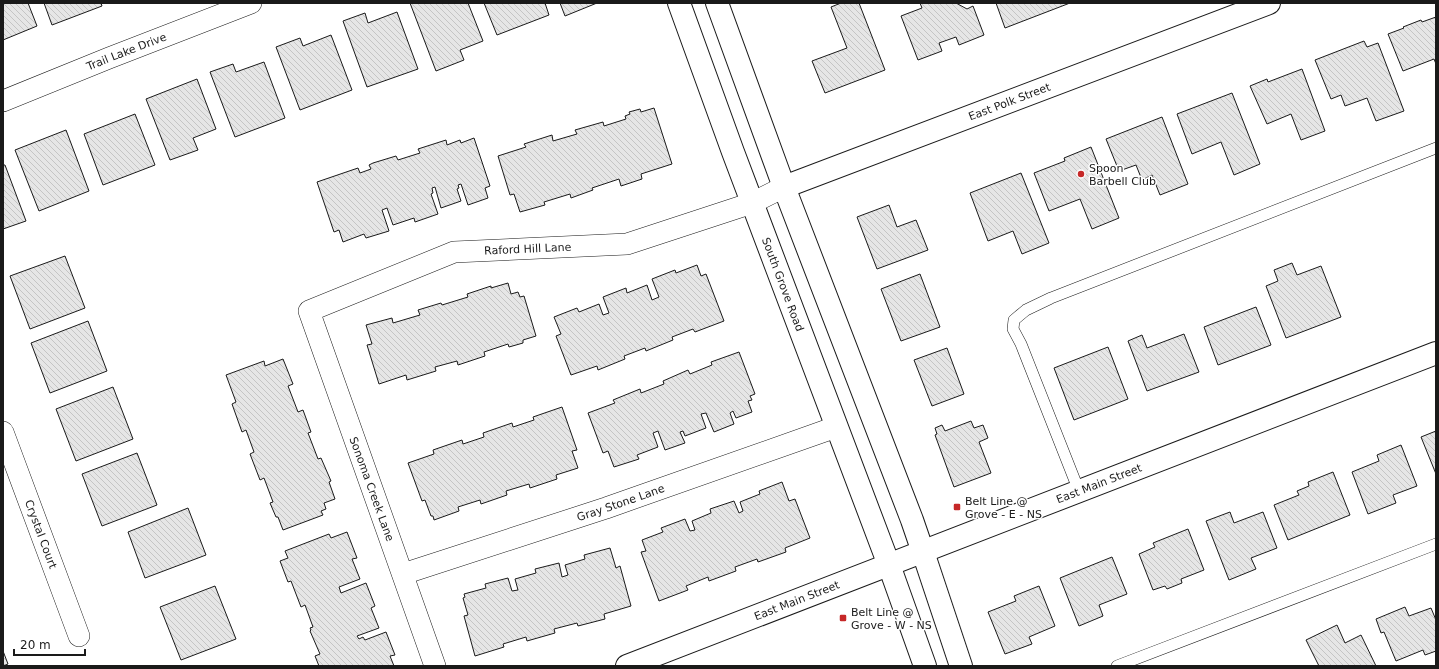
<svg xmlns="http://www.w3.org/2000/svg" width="1439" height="669" font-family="'DejaVu Sans',sans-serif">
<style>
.building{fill:url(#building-back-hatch);stroke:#1a1a1a}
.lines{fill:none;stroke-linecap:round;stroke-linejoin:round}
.service-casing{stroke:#1a1a1a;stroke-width:12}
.minor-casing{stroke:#1a1a1a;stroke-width:22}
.tertiary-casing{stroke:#1a1a1a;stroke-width:24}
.secondary-casing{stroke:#1a1a1a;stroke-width:24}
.primary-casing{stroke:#1a1a1a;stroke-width:24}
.service{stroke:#fff;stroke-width:11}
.minor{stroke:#fff;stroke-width:21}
.tertiary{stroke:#fff;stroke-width:22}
.secondary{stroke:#fff;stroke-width:22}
.primary{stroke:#fff;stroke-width:22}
.poi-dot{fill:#c62828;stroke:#fff;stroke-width:1.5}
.labels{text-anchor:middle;stroke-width:3;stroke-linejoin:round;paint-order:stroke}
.street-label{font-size:11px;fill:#1a1a1a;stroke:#fff}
.poi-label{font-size:11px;fill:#1a1a1a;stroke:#fff;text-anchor:start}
</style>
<defs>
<pattern id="building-back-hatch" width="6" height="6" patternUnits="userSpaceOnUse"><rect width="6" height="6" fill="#e6e6e6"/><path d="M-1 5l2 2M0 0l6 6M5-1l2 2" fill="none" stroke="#c5c5c5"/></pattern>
</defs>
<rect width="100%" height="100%" fill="#fff"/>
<path class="building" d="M 3,3 L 28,3 L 37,26 L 3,40 Z
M 44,3 L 101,3 L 102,6 L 52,25 Z
M 410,3 L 468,3 L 483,41 L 460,50 L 464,60 L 436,71 Z
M 484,3 L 545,3 L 549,15 L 497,35 Z
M 560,3 L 597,3 L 565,16 Z
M 841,3 L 859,3 L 885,70 L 825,93 L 812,61 L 847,48 L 831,7 Z
M 920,3 L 956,3 L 967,9 L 973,6 L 984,35 L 959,45 L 956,37 L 939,43 L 942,51 L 918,60 L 901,16 L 922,8 Z
M 996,3 L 1070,3 L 1005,28 Z
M 397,12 L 418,69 L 367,87 L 343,21 L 365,13 L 368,23 Z
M 1436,17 L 1436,64 L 1434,59 L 1403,71 L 1388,34 L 1404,28 L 1403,27 L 1421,20 L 1422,22 Z
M 331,35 L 352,90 L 300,110 L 276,47 L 300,38 L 303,46 Z
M 1364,41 L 1367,47 L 1378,43 L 1404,111 L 1376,121 L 1367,98 L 1345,106 L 1341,95 L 1331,99 L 1315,60 Z
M 264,62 L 285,118 L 235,137 L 210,72 L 233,64 L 236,72 Z
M 1302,69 L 1325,131 L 1301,140 L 1291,114 L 1267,124 L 1250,86 L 1267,79 L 1268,82 Z
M 197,79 L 216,129 L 193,138 L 198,150 L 170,160 L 146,99 Z
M 1232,93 L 1260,164 L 1234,175 L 1221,142 L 1192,154 L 1177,114 Z
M 654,108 L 672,164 L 641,174 L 642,179 L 621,186 L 619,179 L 592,188 L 593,190 L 571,198 L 570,194 L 544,202 L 545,205 L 520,212 L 514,194 L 510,195 L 498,156 L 526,147 L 524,144 L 552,135 L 553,141 L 577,134 L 575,130 L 603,122 L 604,126 L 626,119 L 625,116 L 630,114 L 629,112 L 640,109 L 641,112 Z
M 135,114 L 155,165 L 103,185 L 84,134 Z
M 1162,117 L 1188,184 L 1160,195 L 1152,175 L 1142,180 L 1136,165 L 1119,171 L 1106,139 Z
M 66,130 L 89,191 L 39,211 L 15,150 Z
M 474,138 L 490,186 L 485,188 L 488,198 L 468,205 L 461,184 L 458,185 L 459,188 L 457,189 L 461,201 L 441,208 L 435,187 L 432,188 L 433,193 L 431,194 L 438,214 L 415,222 L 414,218 L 393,225 L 387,208 L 382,210 L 389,231 L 366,238 L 364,234 L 343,242 L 339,230 L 334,232 L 317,182 L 358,168 L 360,173 L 371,169 L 369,165 L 373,163 L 396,156 L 398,160 L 420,153 L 418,149 L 446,140 L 447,145 L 460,140 L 461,143 Z
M 1091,147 L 1119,218 L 1092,229 L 1080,199 L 1049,211 L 1034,173 L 1065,161 L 1064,158 Z
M 3,165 L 5,165 L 26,221 L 3,229 Z
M 1021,173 L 1049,243 L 1022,254 L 1013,231 L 988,241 L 970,193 Z
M 889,205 L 897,227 L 916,220 L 928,250 L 877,269 L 857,217 Z
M 65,256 L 85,308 L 30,329 L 10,276 Z
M 1292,263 L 1297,275 L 1321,266 L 1341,317 L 1286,338 L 1266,286 L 1278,281 L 1274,270 Z
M 697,265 L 701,276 L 706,274 L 724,321 L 695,332 L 693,329 L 672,337 L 673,340 L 646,351 L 645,348 L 624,356 L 625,359 L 598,370 L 597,366 L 571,375 L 556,336 L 561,334 L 554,317 L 577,308 L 579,312 L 599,304 L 603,315 L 609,313 L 603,297 L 626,288 L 627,293 L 647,285 L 652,300 L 659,297 L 652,279 L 675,270 L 676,273 Z
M 920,274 L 940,327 L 901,341 L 881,289 Z
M 508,283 L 511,294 L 518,292 L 520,297 L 524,296 L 536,336 L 523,340 L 523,343 L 509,347 L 508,344 L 484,352 L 485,356 L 458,365 L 457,361 L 435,367 L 436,371 L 407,380 L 406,375 L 379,384 L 367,345 L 372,344 L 366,325 L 392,318 L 393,323 L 420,315 L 418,310 L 441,303 L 442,305 L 468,297 L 467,294 L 491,286 L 491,288 Z
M 1256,307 L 1271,345 L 1218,365 L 1204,327 Z
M 88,321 L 107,371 L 50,393 L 31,343 Z
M 1184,334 L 1199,372 L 1147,391 L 1128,341 L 1142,335 L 1147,348 Z
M 1108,347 L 1128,399 L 1074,420 L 1054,368 Z
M 947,348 L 964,394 L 932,406 L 914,360 Z
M 739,352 L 755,394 L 750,396 L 752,400 L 748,401 L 752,412 L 736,418 L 733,411 L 730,413 L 734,424 L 714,432 L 706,413 L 701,414 L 706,428 L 685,436 L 683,431 L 680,432 L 685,443 L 665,450 L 658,431 L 653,433 L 658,447 L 637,455 L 639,459 L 614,467 L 608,451 L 603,453 L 588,413 L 615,403 L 613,400 L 640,389 L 641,393 L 664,384 L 663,381 L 688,370 L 690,374 L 712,365 L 711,362 Z
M 283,359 L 293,384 L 288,386 L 298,412 L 303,410 L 311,432 L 308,433 L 318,459 L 321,458 L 331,481 L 329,482 L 335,499 L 324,503 L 326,509 L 321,511 L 323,515 L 283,530 L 278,517 L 276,517 L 270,503 L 273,502 L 264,478 L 260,480 L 250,454 L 254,452 L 246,430 L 242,432 L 232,404 L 236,402 L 226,375 L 264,361 L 265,366 Z
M 113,387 L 133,439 L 76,461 L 56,409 Z
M 562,407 L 577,450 L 572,451 L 578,468 L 556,475 L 557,479 L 530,488 L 529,484 L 506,491 L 507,495 L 481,504 L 480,500 L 458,507 L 459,511 L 434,520 L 433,516 L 431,516 L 425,500 L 422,501 L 408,463 L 434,454 L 433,450 L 462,440 L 463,444 L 484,437 L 483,433 L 512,423 L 513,427 L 534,420 L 533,417 Z
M 971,421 L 974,428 L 983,425 L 988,438 L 979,442 L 991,473 L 954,487 L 935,435 L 937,434 L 935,428 L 942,425 L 945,431 Z
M 1436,431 L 1436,474 L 1421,437 Z
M 1401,445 L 1417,486 L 1393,495 L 1396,503 L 1368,514 L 1352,472 L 1379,461 L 1377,455 Z
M 137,453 L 157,505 L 102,526 L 82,474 Z
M 1333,472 L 1350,515 L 1288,540 L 1274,505 L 1299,495 L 1297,491 L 1309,486 L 1308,482 Z
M 782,482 L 789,501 L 795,499 L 810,538 L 785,548 L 786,552 L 758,562 L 757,559 L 735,567 L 736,571 L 709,581 L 708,577 L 686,586 L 688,590 L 659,601 L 641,552 L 646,551 L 642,540 L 663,532 L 661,528 L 685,519 L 690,531 L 695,530 L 692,521 L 711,513 L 710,509 L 734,501 L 739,513 L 743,511 L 740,502 L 760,494 L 759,491 Z
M 188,508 L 206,555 L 145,578 L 128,532 Z
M 1230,512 L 1234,523 L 1263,512 L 1277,548 L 1251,558 L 1256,569 L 1229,580 L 1206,521 Z
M 1188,529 L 1204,570 L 1181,579 L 1182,583 L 1167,589 L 1165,586 L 1153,590 L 1139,554 L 1155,547 L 1153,543 Z
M 347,532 L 357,558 L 352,559 L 360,579 L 339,587 L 341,593 L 366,583 L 375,606 L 371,608 L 379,628 L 357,636 L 359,639 L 363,637 L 365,640 L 386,632 L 395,655 L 390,656 L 394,666 L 319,666 L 315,656 L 320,654 L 310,631 L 311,630 L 310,628 L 313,627 L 305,605 L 301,607 L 291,581 L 288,582 L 280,561 L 288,558 L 285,551 L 329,534 L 331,538 Z
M 610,548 L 616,568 L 620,566 L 631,606 L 604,614 L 605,619 L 578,626 L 577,623 L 554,629 L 555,633 L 527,641 L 526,637 L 503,644 L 504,647 L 475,656 L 464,616 L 468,615 L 463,598 L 465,597 L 464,594 L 486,588 L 485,584 L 508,578 L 512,591 L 518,590 L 515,579 L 536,573 L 535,569 L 559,563 L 562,577 L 568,575 L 565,565 L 585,559 L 584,555 Z
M 1112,557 L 1127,594 L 1099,605 L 1103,616 L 1079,626 L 1060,578 Z
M 215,586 L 236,639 L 181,660 L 160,607 Z
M 1039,586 L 1055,626 L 1029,637 L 1032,644 L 1005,654 L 988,612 L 1016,601 L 1014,596 Z
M 1405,607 L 1409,616 L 1431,608 L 1436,620 L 1436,651 L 1425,655 L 1423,650 L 1396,661 L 1384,632 L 1381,633 L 1376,619 Z
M 1337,625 L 1345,643 L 1361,635 L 1376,666 L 1319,666 L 1306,640 Z
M 3,651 L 8,664 L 3,666 Z"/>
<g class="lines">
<defs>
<path id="service" d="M 1079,491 L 1021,344 L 1013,329 L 1014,320 L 1026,310 L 1051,298 L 1436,148
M 1117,666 L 1436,544"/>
<g id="minor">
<path id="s1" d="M 3,101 L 109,58 L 251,3"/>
<path id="s2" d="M 3,432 L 79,636"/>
<path id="s3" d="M 403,574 L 606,508 L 836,427"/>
<path id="s4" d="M 435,666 L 309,311 L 454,252 L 627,244 L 752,203 L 784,187"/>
</g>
<g id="tertiary">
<path id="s5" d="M 784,187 L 1269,3"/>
<path d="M 923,552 L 961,666"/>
<path d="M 889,565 L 925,666"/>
</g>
<g id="secondary">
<path id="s6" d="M 679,3 L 733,152 L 889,565"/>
<path d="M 717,3 L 784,187 L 912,520 L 923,552"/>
</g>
<g id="primary">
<path id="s7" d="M 627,666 L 1436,353"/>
</g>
</defs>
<use href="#service" class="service-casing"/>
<use href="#minor" class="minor-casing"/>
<use href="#tertiary" class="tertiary-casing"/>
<use href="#secondary" class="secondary-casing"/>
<use href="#primary" class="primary-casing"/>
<use href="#service" class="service"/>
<use href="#minor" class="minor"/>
<use href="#tertiary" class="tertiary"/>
<use href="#secondary" class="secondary"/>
<use href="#primary" class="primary"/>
</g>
<g class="poi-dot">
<circle cx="1081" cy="174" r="4"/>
<rect x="953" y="503" width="8" height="8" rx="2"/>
<rect x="839" y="614" width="8" height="8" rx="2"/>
</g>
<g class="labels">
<g class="street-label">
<text dy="4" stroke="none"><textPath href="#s1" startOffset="133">Trail Lake Drive</textPath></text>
<text dy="4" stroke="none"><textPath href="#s5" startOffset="241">East Polk Street</textPath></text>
<text dy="4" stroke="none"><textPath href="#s4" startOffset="607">Raford Hill Lane</textPath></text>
<text dy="4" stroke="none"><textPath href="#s6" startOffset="300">South Grove Road</textPath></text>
<text dy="4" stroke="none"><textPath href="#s7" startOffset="506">East Main Street</textPath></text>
<text transform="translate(372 489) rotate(70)" y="4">Sonoma Creek Lane</text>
<text dy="4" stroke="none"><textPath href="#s3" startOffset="229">Gray Stone Lane</textPath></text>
<text dy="4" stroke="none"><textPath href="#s2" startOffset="109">Crystal Court</textPath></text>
<text dy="4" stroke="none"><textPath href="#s7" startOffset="182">East Main Street</textPath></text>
</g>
<g class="poi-label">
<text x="1089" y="172">Spoon<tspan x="1089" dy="13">Barbell Club</tspan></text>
<text x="965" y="505">Belt Line @<tspan x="965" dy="13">Grove - E - NS</tspan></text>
<text x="851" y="616">Belt Line @<tspan x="851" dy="13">Grove - W - NS</tspan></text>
</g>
</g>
<rect width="1439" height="669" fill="none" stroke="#1a1a1a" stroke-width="8"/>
<path d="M14 649v6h71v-6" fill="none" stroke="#1a1a1a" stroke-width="2"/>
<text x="20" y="649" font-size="12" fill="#1a1a1a" stroke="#ffffff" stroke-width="3" paint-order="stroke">20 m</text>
</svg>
